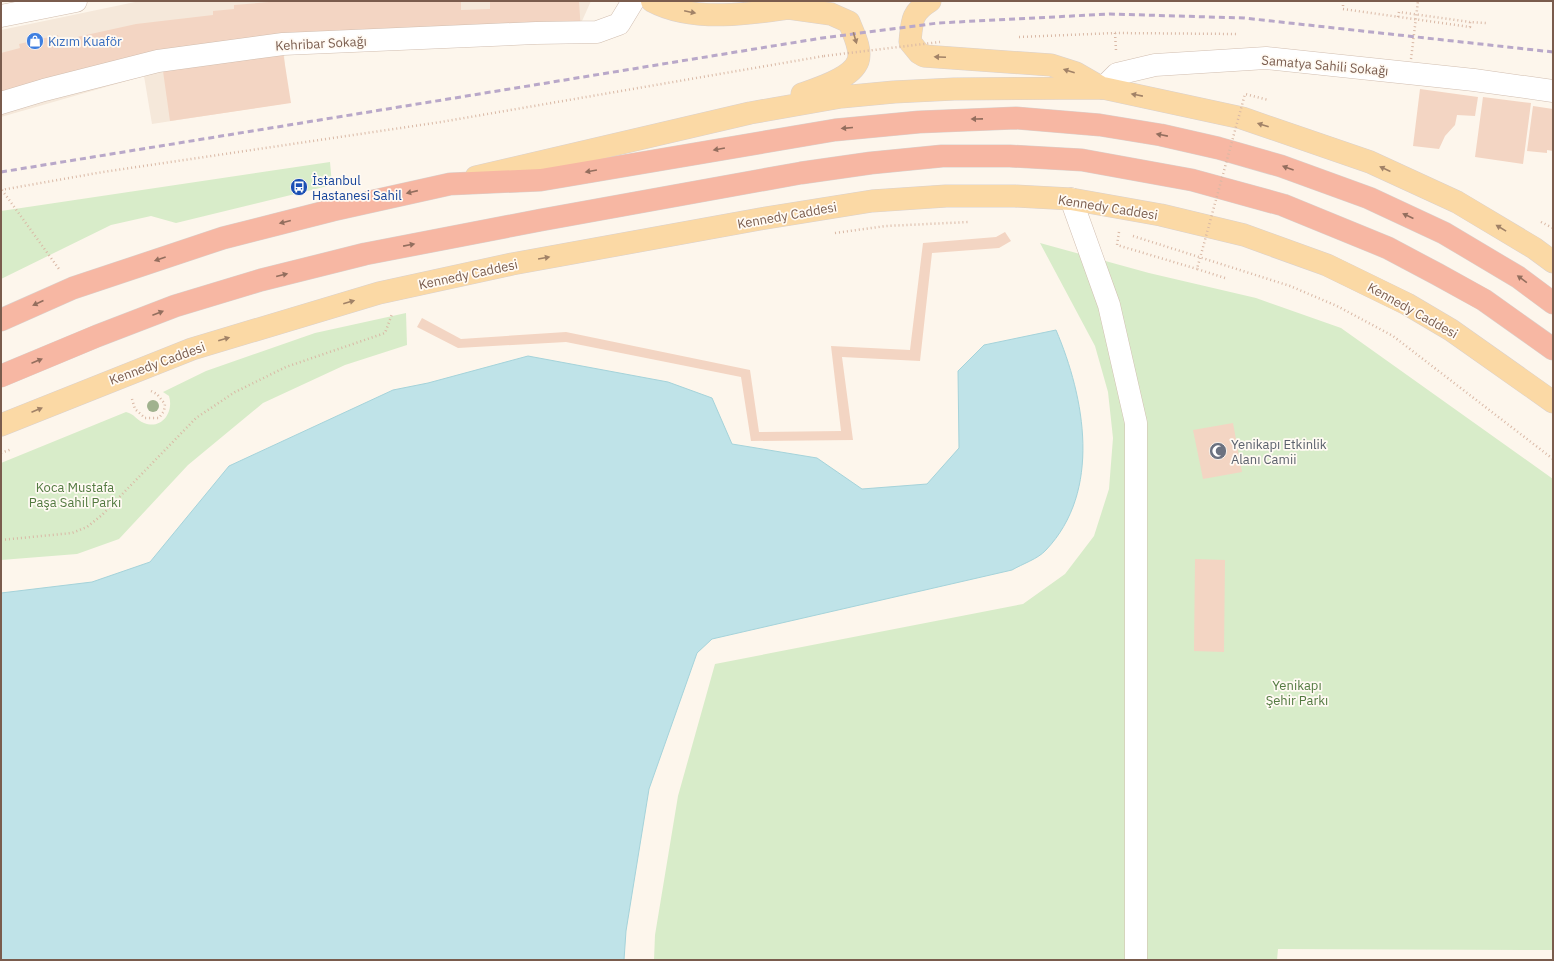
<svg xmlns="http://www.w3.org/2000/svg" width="1554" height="961" font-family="'IBM Plex Sans',sans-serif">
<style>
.residential{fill:#f5e8da}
.green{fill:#d8ecc9}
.water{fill:#bfe3e8;stroke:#a5d3da}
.building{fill:#f3d5c3}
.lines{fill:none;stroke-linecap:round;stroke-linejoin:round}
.minor-casing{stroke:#d1beb0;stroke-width:23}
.major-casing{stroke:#dad1cd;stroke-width:23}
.highway-casing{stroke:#dad1cd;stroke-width:23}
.path{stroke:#d9b8a5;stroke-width:2.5;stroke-dasharray:1 3;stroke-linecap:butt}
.minor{stroke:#fff;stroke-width:22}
.major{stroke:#fbd9a5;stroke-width:22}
.highway{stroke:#f7b7a3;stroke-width:22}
.rail{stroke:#b9a8c9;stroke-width:3;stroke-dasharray:6 4;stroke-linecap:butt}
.path-bridge{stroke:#d9b8a5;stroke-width:2.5;stroke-dasharray:1 3;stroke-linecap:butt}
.tree{fill:#a0b28e}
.oneway{fill:#a18267}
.oneway2{fill:#936e5e}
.labels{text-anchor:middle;stroke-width:3.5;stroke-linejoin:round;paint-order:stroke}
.shop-label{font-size:13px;fill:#366cbe;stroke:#fffaf3;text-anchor:start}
.street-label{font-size:13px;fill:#7a5c4d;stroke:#fffaf3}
.transit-label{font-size:13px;fill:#164399;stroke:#fffaf3;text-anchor:start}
.worship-label{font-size:13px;fill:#5b616d;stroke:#fffaf3;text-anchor:start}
.park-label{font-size:13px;fill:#537a41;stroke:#fffaf3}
</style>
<rect width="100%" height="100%" fill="#fdf6ec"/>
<path class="residential" d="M 140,1 L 591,1 L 582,21 L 284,54 L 288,103 L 152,124 L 144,76 L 1,117 L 1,30 Z"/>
<path class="green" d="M 330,162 L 332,185 L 176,223 L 151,216 L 111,225 L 1,279 L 1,211 Z
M 1040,243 L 1149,273 L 1256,298 L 1341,328 L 1553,479 L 1553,950 L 1278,949 L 1277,960 L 654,960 L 655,935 L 678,796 L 715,664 L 1023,604 L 1065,574 L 1094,536 L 1109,489 L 1113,438 L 1108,392 L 1095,346 Z
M 406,313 L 407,345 L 345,365 L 263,403 L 188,465 L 119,539 L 77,554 L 1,560 L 1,463 L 126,412 C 135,414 136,420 144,423 C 162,430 174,412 169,396 L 163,392 L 206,371 L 315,333 Z"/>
<path class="water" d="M 1056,330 C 1085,398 1102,491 1046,550 C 1038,559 1022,564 1012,570 L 712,639 L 697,653 L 649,789 L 626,931 L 624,960 L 1,960 L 1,593 L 92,582 L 150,562 L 229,466 L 393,390 L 428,383 L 528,356 L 668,382 L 712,398 L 732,444 L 817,458 L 862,489 L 927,484 L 959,448 L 958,371 L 984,345 Z"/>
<path class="building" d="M 281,1 L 461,1 L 461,10 L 490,9 L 490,1 L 579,1 L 581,32 L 95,67 L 5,90 L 6,95 L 1,96 L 1,53 L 20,48 L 19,44 L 58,35 L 59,41 L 136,24 L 213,15 L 213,11 L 234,9 L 234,5 Z
M 282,46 L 291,103 L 170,121 L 162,64 Z
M 1420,89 L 1478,97 L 1475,116 L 1457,115 L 1455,125 L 1445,136 L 1439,149 L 1413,146 Z
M 1483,97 L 1531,103 L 1523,164 L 1475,157 Z
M 1533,106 L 1553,109 L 1553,151 L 1547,150 L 1547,153 L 1527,151 Z
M 1005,232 L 1011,241 L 999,248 L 932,253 L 920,361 L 842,357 L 853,440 L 751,441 L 741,377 L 566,342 L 458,348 L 417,327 L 422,318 L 461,339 L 566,332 L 750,370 L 759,432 L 841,431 L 831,346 L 910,350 L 923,243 L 996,237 Z
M 1233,423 L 1242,472 L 1203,479 L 1193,430 Z
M 1195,559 L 1225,560 L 1224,652 L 1194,651 Z"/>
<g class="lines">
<defs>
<path id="minor" d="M 1,16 L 76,1
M 1103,88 L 1117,74 L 1155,65 L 1266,58 L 1474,80 L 1553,91
M 1,103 L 44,90 L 158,61 L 283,44 L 536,33 L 597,32 L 619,24 L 633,1
M 1071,199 L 1109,305 L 1136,423 L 1136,960"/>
<path id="major" d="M 652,1 C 695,24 757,13 802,6
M 930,1 C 911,13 912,21 910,42 L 919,53 L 924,56 L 1051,65 L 1076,73 L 1102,88
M 788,8 L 831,14 L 849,22 C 853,33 862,49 858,61 C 852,78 817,89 802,94
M 476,177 L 750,113 L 841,97 L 894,92 L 954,89 L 1103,88 L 1242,118 L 1370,162 L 1457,202 L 1534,248 L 1553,262
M 1,425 L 192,349 L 379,293 L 512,264 L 760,219 L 872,201 L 946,196 L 1015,196 L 1071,199 L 1161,215 L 1244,235 L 1327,265 L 1407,304 L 1451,330 L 1553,402"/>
<path id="highway" d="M 1,320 L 73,288 L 223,238 L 333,210 L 450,184 L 541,180 L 835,130 L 919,122 L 1016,118 L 1100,125 L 1161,135 L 1218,148 L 1281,166 L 1369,198 L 1444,233 L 1518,277 L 1553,303
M 1,376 L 97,336 L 175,306 L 261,280 L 365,254 L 541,220 L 801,173 L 871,163 L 942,156 L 1010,156 L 1082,160 L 1192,180 L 1283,205 L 1388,248 L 1437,274 L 1484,300 L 1553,349"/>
</defs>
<use href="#minor" class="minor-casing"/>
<use href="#major" class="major-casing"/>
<use href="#highway" class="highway-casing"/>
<path class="path" d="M 1343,1 L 1343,9 L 1470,27 L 1470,22 L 1486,23
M 1398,17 L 1399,12 L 1470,22
M 1115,33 L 1116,50
M 1019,37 L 1115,33 L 1237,34
M 1,190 L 103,172 L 441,122 L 824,56
M 2,190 L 59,269
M 1541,222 L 1553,228
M 1119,232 L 1117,245 L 1197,269
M 835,233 L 886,226 L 969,222
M 1133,236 L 1290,286 L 1337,306 L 1393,336 L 1553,459
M 132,399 L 135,409 L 145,418 L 159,418 L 164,411 L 165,404 L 157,394 L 151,391
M 1,453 L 12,449
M 1,540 L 72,533 L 87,527 L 102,515 L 196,418 L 235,392 L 286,367 L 385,333 L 392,314"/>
<use href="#minor" class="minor"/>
<use href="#major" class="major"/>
<use href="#highway" class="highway"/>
<path class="rail" d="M 1,172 L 822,38 L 938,23 L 1110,14 L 1244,18 L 1553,52"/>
<path class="path-bridge" d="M 824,56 L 940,42
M 1411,59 L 1418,1
M 1225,278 L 1197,269 L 1245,94 L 1268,100"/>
</g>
<circle class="tree" cx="153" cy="406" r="6"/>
<defs><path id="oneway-solid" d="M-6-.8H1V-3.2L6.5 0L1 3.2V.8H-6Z"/></defs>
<g class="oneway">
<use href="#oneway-solid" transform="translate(690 12) rotate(12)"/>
<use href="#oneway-solid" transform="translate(855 38) rotate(74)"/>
<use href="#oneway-solid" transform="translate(940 57) rotate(-177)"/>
<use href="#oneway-solid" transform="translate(1069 71) rotate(-162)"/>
<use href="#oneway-solid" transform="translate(1137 95) rotate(-169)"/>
<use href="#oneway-solid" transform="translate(1263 125) rotate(-162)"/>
<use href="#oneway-solid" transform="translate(1385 169) rotate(-155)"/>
<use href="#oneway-solid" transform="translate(1501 228) rotate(-149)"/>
<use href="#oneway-solid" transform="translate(544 258) rotate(-10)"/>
<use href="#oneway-solid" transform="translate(349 302) rotate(-16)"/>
<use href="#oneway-solid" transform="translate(224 339) rotate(-16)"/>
<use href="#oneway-solid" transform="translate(37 410) rotate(-23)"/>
</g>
<g class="oneway2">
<use href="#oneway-solid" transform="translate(977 119) rotate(179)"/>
<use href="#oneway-solid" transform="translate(847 128) rotate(175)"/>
<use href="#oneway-solid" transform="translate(1162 135) rotate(-169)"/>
<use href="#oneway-solid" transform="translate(719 149) rotate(170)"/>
<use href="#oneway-solid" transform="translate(1288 168) rotate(-160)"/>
<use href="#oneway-solid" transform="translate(591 171) rotate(170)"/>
<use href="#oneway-solid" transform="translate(412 192) rotate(167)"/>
<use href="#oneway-solid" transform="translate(1408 216) rotate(-155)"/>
<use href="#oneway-solid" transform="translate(285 222) rotate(166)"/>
<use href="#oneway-solid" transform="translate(409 245) rotate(-11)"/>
<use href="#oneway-solid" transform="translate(160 259) rotate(161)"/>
<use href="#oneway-solid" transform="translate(282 275) rotate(-14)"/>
<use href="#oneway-solid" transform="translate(1522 279) rotate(-144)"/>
<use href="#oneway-solid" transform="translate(38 303) rotate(156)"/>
<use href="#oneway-solid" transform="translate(158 313) rotate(-21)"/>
<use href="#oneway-solid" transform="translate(37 361) rotate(-23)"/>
</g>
<defs>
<symbol id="shop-disc" viewBox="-11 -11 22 22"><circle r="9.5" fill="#3f7fe0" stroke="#fffaf3"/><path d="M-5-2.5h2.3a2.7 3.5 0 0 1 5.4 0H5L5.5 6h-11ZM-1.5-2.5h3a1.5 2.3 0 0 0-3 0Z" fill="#fff"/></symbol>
<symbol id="bus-disc" viewBox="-11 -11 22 22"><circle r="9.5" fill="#1a4fb4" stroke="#fffaf3"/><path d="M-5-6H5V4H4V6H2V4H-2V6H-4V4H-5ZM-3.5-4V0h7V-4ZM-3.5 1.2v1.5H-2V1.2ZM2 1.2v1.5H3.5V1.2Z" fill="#fff"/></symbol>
<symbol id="mosque-disc" viewBox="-11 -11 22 22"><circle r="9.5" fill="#6b7280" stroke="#fffaf3"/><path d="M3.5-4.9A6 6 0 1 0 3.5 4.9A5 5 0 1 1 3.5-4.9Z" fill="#fff"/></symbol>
</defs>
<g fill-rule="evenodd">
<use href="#shop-disc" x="25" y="31" width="20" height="20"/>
<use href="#bus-disc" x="289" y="177" width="20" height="20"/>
<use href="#mosque-disc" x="1208" y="441" width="20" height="20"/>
</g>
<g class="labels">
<g class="shop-label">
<text x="48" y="46">Kızım Kuaför</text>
</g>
<g class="street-label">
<text transform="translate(321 43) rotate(-3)" y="5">Kehribar Sokağı</text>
<text transform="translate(1325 65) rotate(5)" y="5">Samatya Sahili Sokağı</text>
<text transform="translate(1108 207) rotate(9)" y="5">Kennedy Caddesi</text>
<text transform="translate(787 215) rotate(-10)" y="5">Kennedy Caddesi</text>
<text transform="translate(468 274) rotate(-12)" y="5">Kennedy Caddesi</text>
<text transform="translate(1413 310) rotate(29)" y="5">Kennedy Caddesi</text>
<text transform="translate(157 363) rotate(-20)" y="5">Kennedy Caddesi</text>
</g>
<g class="transit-label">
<text x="312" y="185">İstanbul<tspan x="312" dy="15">Hastanesi Sahil</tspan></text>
</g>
<g class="worship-label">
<text x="1231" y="449">Yenikapı Etkinlik<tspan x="1231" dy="15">Alanı Camii</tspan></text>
</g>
<g class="park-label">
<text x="75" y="492">Koca Mustafa<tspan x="75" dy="15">Paşa Sahil Parkı</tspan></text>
<text x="1297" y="690">Yenikapı<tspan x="1297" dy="15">Şehir Parkı</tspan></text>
</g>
</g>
<rect width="1554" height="961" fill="none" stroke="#7a5c4d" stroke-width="4"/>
</svg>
